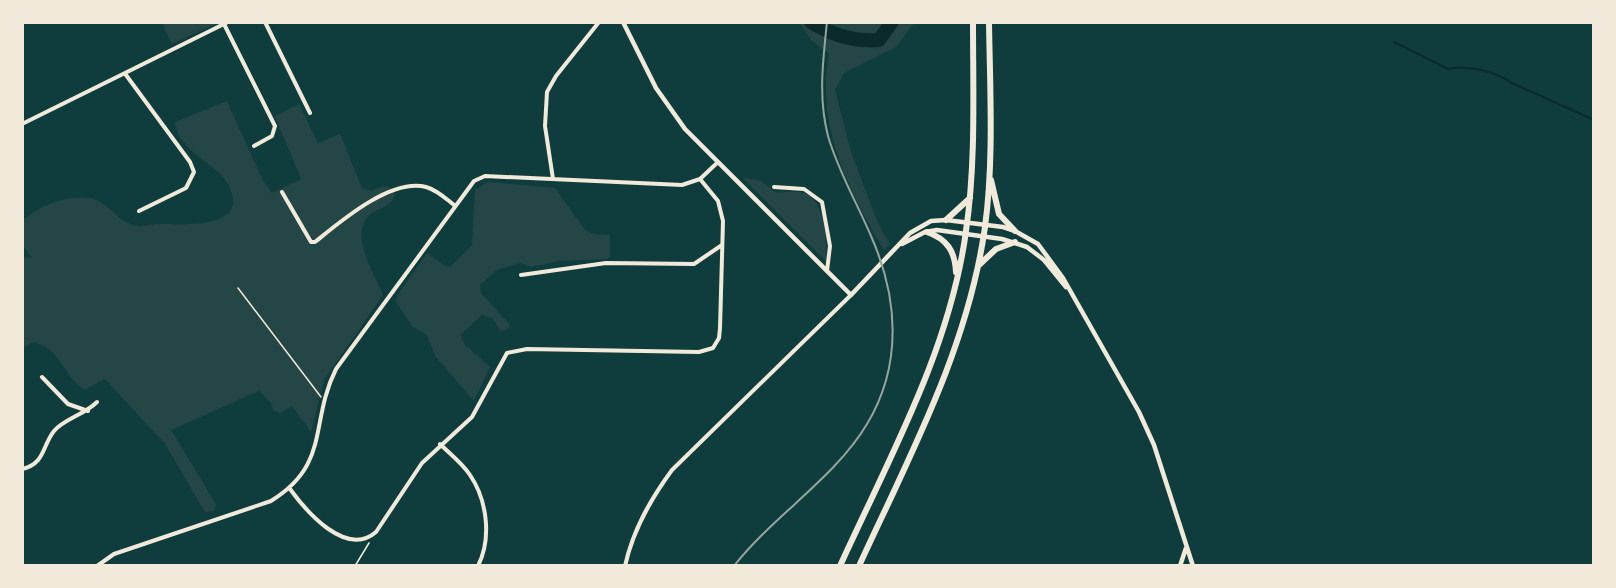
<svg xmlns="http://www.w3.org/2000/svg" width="1616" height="588" font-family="Quicksand,sans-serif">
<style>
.green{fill:#244646}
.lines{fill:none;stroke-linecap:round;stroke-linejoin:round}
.stream{stroke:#0a2a2b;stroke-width:2}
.river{stroke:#0a2a2b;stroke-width:14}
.path{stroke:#f1e9da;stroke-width:1.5}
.minor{stroke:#f1e9da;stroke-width:4}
.tertiary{stroke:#f1e9da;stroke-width:4.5}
.primary{stroke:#f1e9da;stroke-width:6}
.rail{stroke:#97a49c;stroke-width:2}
</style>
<rect width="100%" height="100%" fill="#0f3d3e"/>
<path class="green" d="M 162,23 L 218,23 L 172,44 Z
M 800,23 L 914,23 L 896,47 L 844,73 L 835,90 L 851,152 L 878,223 L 890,244 L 884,250 C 849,192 815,123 829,54 L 811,40 Z
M 227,101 L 263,181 L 272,193 L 301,179 L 275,116 L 299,104 L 318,143 L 340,134 L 362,188 L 370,191 L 385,186 L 391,188 L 395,194 C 392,205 383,207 374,212 C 345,230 374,272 383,295 L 324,380 L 311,432 L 292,406 L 280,413 L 274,411 L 270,402 L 259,391 L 171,430 L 216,504 L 214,511 L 205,512 L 165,444 L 105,379 L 86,389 L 81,388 C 63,372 59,348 33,342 L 23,348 L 23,257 L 32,258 L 23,246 L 23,220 C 41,205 66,195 90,198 C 108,201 118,223 137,226 C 145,227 155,223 164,224 C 181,224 236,228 233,199 C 230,164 179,158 175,122 Z
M 742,177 L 761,181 L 775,192 C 784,193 795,190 804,193 C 826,201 827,242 826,261 Z
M 488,182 L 555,188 L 585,230 L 594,234 L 610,235 L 610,256 L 607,259 L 559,261 L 531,267 L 520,263 L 497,270 L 480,285 L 481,293 L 510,325 L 508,329 L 501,331 L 492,318 L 482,315 L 460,335 L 465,345 L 490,367 L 474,401 L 436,357 L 427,335 L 413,327 L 396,302 L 397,296 L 427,253 L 445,266 L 450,267 L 472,245 L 475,190 Z"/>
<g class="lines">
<path class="stream" d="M 1394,42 L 1448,69 C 1468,65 1495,71 1512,83 L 1594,120"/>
<path class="river" d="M 811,22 C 832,35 854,42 879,40 L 892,22"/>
<path class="path" d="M 238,288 L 321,397
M 355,566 L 369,543"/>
<path class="minor" d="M 265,22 L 310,113
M 224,24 L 275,126 L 272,136 L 254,146
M 126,75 L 190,162 L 194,172 L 186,188 L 139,211
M 22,124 L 228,22
M 553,179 L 545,126 L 547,92 L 556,76 L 599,22
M 774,187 L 804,189 L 822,202 L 830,246 L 827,271
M 282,192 L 311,242 L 315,242 C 341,221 391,178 426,187 C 437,190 445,198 454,205
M 521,275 L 606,263 L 694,264 L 722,245
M 42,377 L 68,404 L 88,411
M 440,444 C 450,454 462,463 470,475 C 487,500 492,538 478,566
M 22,469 C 45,464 42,446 54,431 C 64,419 84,415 97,402
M 290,489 C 306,511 346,558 376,532 L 422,463 L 472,417 L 507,353 L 527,349 L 699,352 L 713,348 L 719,338 L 720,328 L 723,221 L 718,201 L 700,179
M 97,566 L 114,554 L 271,501 C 331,464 309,423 336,369 L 474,181 L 485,176 L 682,185 L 700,179 L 717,163
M 625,566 C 633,530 650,500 672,470 L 851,295"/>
<path class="tertiary" d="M 623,22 L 656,88 L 685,129 L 851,295 L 910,233 L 931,221 L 946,220 L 1003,227 L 1015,231 L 1038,244 L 1063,278 L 1139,412 L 1154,445 L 1193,566
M 902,244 L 925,232 L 937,230 L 1002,239 L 1027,247 L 1044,260 L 1066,287
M 1180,566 L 1186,548"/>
<path class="primary" d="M 991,180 L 999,214 L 1015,231
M 946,220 L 970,198
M 927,232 C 947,239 955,251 956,272
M 979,265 L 996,249 L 1015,242
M 840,566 C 889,458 950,350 966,231 C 976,162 973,92 973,22
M 859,566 C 910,455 968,348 985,227 C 994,160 990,90 989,22"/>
<path class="rail" d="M 734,566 C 774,515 835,478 867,424 C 903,364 898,297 871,236 C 857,203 838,171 828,136 C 818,98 823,60 827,22"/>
</g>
<rect width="1616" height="588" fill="none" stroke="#f1e9da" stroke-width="48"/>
</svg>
